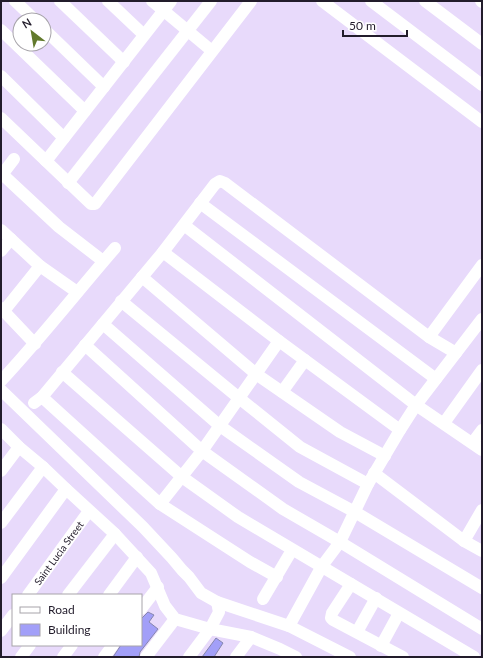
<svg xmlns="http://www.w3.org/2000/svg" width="483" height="658" font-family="Lato,sans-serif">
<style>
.building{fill:#a29ff8;stroke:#8686ae}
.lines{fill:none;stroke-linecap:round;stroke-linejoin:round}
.minor{stroke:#fff;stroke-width:12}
.labels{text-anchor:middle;stroke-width:3;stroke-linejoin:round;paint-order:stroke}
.street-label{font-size:10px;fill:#221c2b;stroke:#fff}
</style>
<rect width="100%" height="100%" fill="#e8dafb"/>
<path class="building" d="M 148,612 L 154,615 L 149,622 L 158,629 L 140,652 L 139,657 L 113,657 L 121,645 L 141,645 L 141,617 L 142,618 Z
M 216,638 L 223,643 L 214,657 L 202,657 Z"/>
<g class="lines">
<g class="minor">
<path d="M 15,1 L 35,20"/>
<path d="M 60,1 L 124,62"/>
<path d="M 108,1 L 144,35"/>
<path d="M 152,1 L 212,51"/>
<path d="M 171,1 L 46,161 L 91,204 L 95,204 L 98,200 L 251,1"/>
<path d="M 322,1 L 482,122"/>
<path d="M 371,1 L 482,85"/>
<path d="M 425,1 L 482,44"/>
<path d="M 481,1 L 482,2"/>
<path d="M 44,29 L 104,87"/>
<path d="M 1,30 L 85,111"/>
<path d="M 1,76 L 64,138"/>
<path d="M 1,118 L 46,161"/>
<path d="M 2,174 L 59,227 L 103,261"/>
<path d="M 1,176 L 14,159"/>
<path d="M 68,183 L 211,1"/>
<path d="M 200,203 L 436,379"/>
<path d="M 184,225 L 416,405 L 482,450"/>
<path d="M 1,230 L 40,266 L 77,292"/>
<path d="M 1,251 L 11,239"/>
<path d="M 163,252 L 279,341 L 400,430"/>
<path d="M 142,277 L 256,374 L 340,432 L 385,456"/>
<path d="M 121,301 L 239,398 L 300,447 L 368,484"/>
<path d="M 1,308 L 35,344"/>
<path d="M 3,312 L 40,266"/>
<path d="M 103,324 L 220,426 L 299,482 L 355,512 L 482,588"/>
<path d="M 429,337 L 482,265"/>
<path d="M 85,345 L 202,451 L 283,509 L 340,542 L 482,629"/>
<path d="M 62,372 L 182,477 L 238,517 L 474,657"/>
<path d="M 1,381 C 41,338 77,292 115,248"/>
<path d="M 1,390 L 143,527 L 172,558 L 182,570 L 189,577 L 201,593 L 217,602 L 289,626 L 350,657"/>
<path d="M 282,392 L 305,360"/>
<path d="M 42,397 L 160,504 L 250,562 L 277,577"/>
<path d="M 34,403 L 42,397 L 163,252 L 215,184 L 220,181 L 225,183 L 429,337 L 456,353"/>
<path d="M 444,423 L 482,370"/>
<path d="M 1,429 L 19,447 L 43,467 L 66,489 L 115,534 L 151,573 L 165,606 L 175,619 L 210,629 L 251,637 L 280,649 L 296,657"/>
<path d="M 473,442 L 482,430"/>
<path d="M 1,471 L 19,447"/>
<path d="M 374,473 L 464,541 L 482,551"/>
<path d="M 160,504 L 202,451 L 279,341"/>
<path d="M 1,523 L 43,467"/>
<path d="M 464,541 L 482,510"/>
<path d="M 1,578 L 66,489"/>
<path d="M 351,584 L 332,613 L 331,618 L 333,620 L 403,657"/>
<path id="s1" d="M 28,595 L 89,511"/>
<path d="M 68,595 L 115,534"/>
<path d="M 109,595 L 137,557"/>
<path d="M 263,599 L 292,550"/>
<path d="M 141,609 L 158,587"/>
<path d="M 289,626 L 322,566 L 340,542 L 368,484 L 400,430 L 416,405 L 482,319"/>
<path d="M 1,631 L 13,615"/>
<path d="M 357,632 L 376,598"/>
<path d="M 381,646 L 399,613"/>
<path d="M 21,657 L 30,645"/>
<path d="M 63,657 L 72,645"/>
<path d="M 104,657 L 113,645"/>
<path d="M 146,657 L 175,619"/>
<path d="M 189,657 L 210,629 L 219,612 L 217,602"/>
<path d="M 236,657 L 251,637"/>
</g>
</g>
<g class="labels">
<g class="street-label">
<text dy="4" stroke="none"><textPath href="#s1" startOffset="52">Saint Lucia Street</textPath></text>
</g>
</g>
<rect width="483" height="658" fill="none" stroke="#221c2b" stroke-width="4"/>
<rect x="12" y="594" width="130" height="52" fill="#ffffff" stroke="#a7a4aa"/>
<rect x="20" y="607" width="20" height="6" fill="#ffffff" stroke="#a7a4aa"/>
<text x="48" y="614" font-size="12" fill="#221c2b">Road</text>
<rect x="20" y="624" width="20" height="12" fill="#a29ff8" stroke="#a7a4aa"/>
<text x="48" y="634" font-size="12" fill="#221c2b">Building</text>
<g transform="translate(32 32) rotate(329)"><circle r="19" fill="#ffffff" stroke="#a7a4aa"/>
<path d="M0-3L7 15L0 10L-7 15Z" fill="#627a2c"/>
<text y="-6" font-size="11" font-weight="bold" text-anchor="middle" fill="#221c2b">N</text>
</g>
<path d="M343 30v6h64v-6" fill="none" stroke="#221c2b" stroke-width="2"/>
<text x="349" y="30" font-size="12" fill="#221c2b" stroke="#ffffff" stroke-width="3" paint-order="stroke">50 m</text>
</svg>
